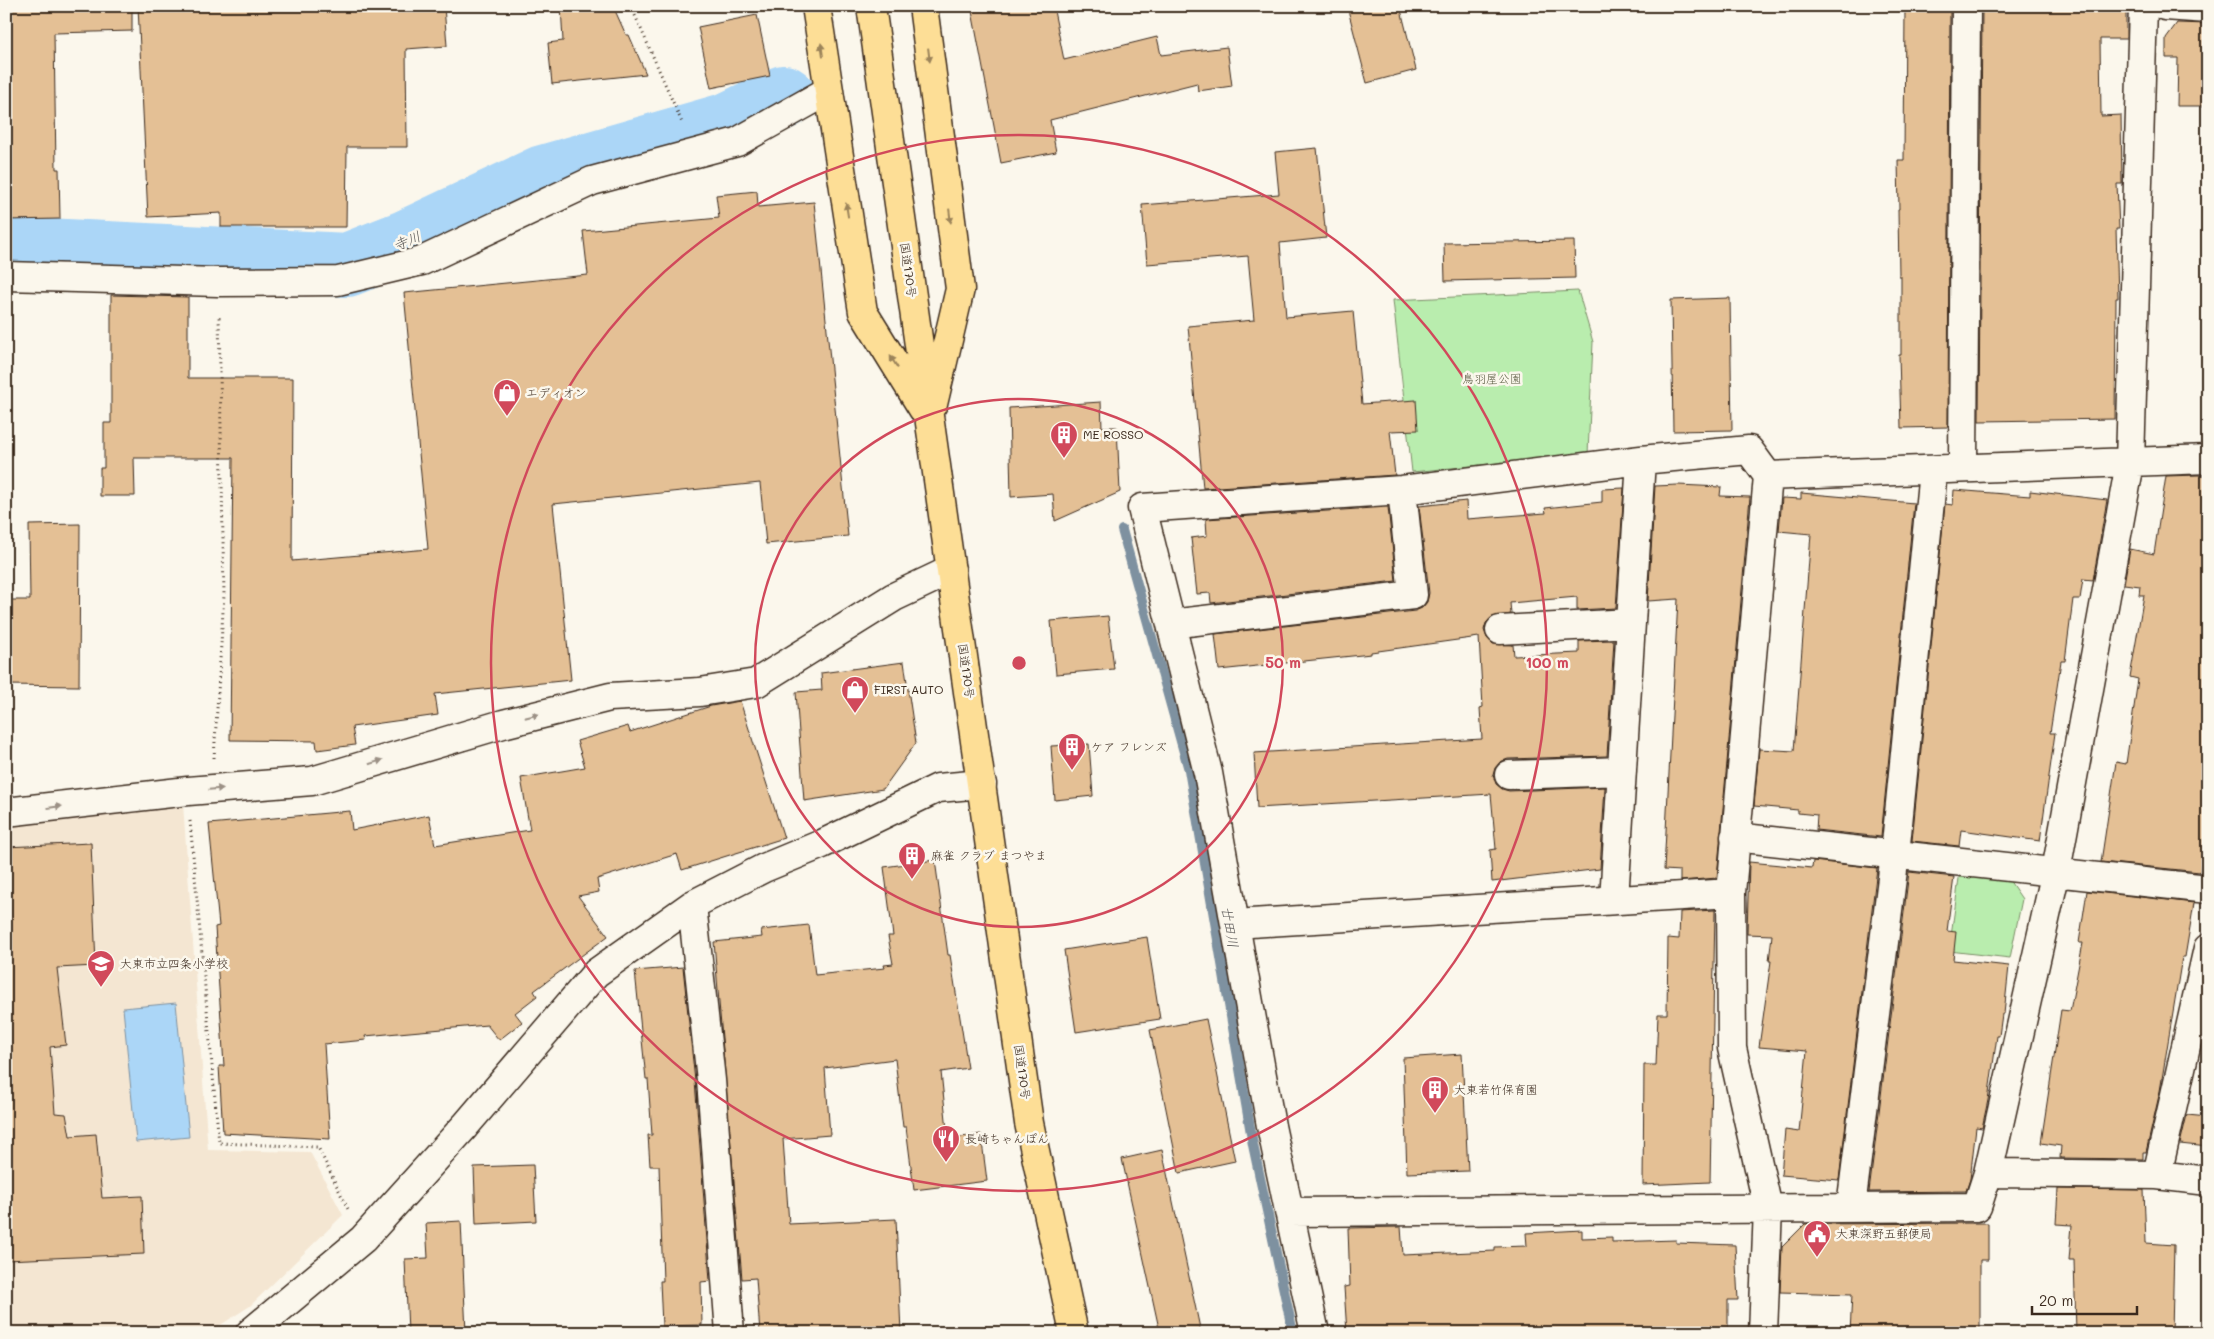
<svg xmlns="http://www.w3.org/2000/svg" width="2214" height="1339" font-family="Mali,'Klee One',sans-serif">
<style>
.built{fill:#f4e6d2}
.green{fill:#b9edae;stroke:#7a8c66}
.water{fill:#abd6f7;stroke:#7e91a0}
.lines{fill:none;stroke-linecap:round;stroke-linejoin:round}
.stream{stroke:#7e91a0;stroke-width:10}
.river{stroke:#abd6f7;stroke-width:64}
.building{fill:#e4c095;stroke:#3b2a1e}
.minor-casing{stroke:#3b2a1e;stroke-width:31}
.trunk-casing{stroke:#3b2a1e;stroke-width:31}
.path{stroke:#3b2a1e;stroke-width:3;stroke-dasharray:1 4;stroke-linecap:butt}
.minor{stroke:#fbf7ec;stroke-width:28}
.trunk{stroke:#fdde96;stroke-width:28}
.oneway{fill:#9c845a}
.oneway2{fill:#9b9085}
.ring{fill:none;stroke:#d1495b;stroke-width:2.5}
.labels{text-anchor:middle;stroke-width:5;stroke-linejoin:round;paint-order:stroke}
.street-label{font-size:12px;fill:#3b2a1e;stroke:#fbf7ec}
.park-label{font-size:12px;fill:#5a5b42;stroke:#fbf7ec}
.poi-label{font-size:12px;fill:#3b2a1e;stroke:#fbf7ec;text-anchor:start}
.water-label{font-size:14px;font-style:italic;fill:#575554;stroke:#fbf7ec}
.centre{fill:#d1495b;stroke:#fbf7ec;stroke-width:2.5}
.ring-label{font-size:15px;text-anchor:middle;font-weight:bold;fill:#d1495b;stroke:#fbf7ec;stroke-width:5;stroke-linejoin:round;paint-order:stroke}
</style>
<rect width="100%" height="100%" fill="#fbf7ec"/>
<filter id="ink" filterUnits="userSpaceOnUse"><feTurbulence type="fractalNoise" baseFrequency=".02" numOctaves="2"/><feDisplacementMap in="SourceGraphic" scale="10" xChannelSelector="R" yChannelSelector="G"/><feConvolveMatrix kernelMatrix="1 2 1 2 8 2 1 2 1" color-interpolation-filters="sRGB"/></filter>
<g filter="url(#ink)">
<path class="built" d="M 183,804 L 208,1150 L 310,1152 L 343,1215 L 250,1306 L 208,1333 L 6,1333 L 6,825 Z"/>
<path class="green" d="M 1578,291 L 1593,342 L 1588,454 L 1412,472 L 1393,300 Z
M 1960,871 L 2007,877 L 2022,899 L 2010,958 L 1949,951 Z"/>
<path class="water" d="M 176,1003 L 189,1137 L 136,1142 L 123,1008 Z"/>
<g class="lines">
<path class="stream" d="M 1122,530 L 1189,770 L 1253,1145 L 1293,1333"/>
<path class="river" d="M 6,248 L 347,265 L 408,241 L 543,177 L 729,124 L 784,97"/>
</g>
<path class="building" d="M 6,6 L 132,6 L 132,31 L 54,33 L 56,169 L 59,169 L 60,219 L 6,220 Z
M 138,6 L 444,6 L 447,46 L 406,49 L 407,147 L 347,147 L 346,227 L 221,227 L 221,213 L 148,217 Z
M 561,6 L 613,6 L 626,35 L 629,35 L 646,74 L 552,84 L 548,43 L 563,41 Z
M 971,6 L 1053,6 L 1064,60 L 1157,37 L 1161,55 L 1227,47 L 1232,86 L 1198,91 L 1197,83 L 1050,120 L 1056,152 L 1001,163 Z
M 1347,6 L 1400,6 L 1416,70 L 1367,83 Z
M 1905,6 L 1950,7 L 1948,427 L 1901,428 L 1899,355 L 1901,355 L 1901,276 L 1899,276 L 1898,209 L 1899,209 L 1898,160 L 1904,160 Z
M 2126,6 L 2126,39 L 2100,39 L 2101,116 L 2121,115 L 2122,184 L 2117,184 L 2119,229 L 2116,229 L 2118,298 L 2116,298 L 2115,419 L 1979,421 L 1982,7 Z
M 757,15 L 770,76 L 711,88 L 698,27 Z
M 2177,23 L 2208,24 L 2208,106 L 2177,106 L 2178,58 L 2166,58 L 2166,38 Z
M 1317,148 L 1326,238 L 1280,243 L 1286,317 L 1353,311 L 1362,404 L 1416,400 L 1418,430 L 1390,431 L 1395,475 L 1203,488 L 1188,326 L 1254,320 L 1248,256 L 1147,264 L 1142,205 L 1279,194 L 1275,152 Z
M 757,191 L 758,207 L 814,202 L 848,536 L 766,544 L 760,483 L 553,504 L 571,680 L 435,694 L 438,715 L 352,727 L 355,745 L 317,750 L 316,741 L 230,740 L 233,458 L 134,458 L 135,496 L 100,496 L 100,468 L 104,468 L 104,423 L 111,423 L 111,295 L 188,297 L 188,378 L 293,378 L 292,561 L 428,549 L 404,293 L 588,275 L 583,231 L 719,218 L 716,195 Z
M 1574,241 L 1575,278 L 1445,281 L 1444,243 Z
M 1730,298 L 1732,430 L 1673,431 L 1671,300 Z
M 1101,402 L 1102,427 L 1117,427 L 1120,492 L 1055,521 L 1053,494 L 1011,497 L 1009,408 Z
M 2198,475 L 2208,476 L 2208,855 L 2203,854 L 2200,872 L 2101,862 L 2116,762 L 2126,764 L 2138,679 L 2130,677 L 2144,595 L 2139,595 L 2140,586 L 2124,584 L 2130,549 L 2154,554 L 2166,476 Z
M 1678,485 L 1721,487 L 1720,496 L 1750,497 L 1717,878 L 1680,881 L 1680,871 L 1664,870 L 1678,599 L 1648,601 L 1655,486 Z
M 1624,488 L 1616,608 L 1577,610 L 1577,597 L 1510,603 L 1511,614 L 1492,617 L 1486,623 L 1484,630 L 1487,638 L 1493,644 L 1513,645 L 1514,656 L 1579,653 L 1579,641 L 1614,640 L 1607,756 L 1508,759 L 1500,762 L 1495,768 L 1493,775 L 1496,784 L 1502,789 L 1509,791 L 1605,787 L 1600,869 L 1492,882 L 1490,850 L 1496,849 L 1491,794 L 1257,808 L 1254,753 L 1482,739 L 1480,708 L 1483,707 L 1479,637 L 1371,652 L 1371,654 L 1219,670 L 1215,634 L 1415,611 L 1422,608 L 1427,602 L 1429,593 L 1419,506 L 1466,501 L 1467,519 L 1546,513 L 1545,508 L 1602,502 L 1602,489 Z
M 1954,490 L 2030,496 L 2030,491 L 2107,500 L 2093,580 L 2083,579 L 2080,599 L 2073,599 L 2065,661 L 2061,661 L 2050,733 L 2055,733 L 2040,841 L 1961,830 L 1959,846 L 1912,841 L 1945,504 L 1953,505 Z
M 1801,493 L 1914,503 L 1881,837 L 1816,830 L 1817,815 L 1798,813 L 1798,810 L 1754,806 L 1759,749 L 1794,751 L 1811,534 L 1779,531 L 1782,498 L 1801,499 Z
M 1388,507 L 1396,581 L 1211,603 L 1210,593 L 1197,594 L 1191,538 L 1207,536 L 1206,519 Z
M 80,524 L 79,686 L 6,685 L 6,600 L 30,600 L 29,525 Z
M 1108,616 L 1114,669 L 1056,674 L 1051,621 Z
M 904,662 L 916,743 L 883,789 L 804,801 L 796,692 L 822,690 L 821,673 Z
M 740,701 L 784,838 L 682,870 L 677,854 L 597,879 L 599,892 L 578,896 L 608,936 L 534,991 L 537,996 L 515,1013 L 522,1022 L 499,1040 L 487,1025 L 365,1036 L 366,1040 L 324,1044 L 330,1139 L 223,1133 L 219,1066 L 224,1066 L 215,927 L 219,926 L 209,824 L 350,811 L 352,830 L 429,815 L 435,845 L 530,830 L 521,778 L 585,767 L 577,741 L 628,726 L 630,732 L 711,706 Z
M 1089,744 L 1093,796 L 1055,800 L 1051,746 Z
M 91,843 L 96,966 L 57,968 L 66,1045 L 50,1047 L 55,1113 L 66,1114 L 70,1136 L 96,1134 L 102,1198 L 142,1196 L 144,1254 L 6,1260 L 6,847 Z
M 935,860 L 948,955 L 950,955 L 968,1068 L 941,1072 L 948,1139 L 981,1134 L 987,1181 L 914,1190 L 906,1127 L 903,1127 L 895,1059 L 825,1068 L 830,1135 L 783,1139 L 789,1224 L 896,1219 L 901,1333 L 760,1333 L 756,1278 L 742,1279 L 714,942 L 762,937 L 761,930 L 809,925 L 815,975 L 885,968 L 884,965 L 893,964 L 888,936 L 893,936 L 884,867 Z
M 1813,861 L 1877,868 L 1839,1180 L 1781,1175 L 1785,1130 L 1799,1132 L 1807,1051 L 1759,1047 L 1771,961 L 1769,961 L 1772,935 L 1747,934 L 1749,862 L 1812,868 Z
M 1909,872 L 1954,877 L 1947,931 L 1956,932 L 1953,960 L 2009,966 L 2004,1014 L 2002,1014 L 1999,1036 L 1997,1036 L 1988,1100 L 1982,1128 L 1976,1127 L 1970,1179 L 1966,1191 L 1869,1192 Z
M 2087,891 L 2194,903 L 2185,957 L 2182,957 L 2160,1091 L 2146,1152 L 2143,1152 L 2143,1159 L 2060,1158 L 2061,1146 L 2041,1143 L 2061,1010 L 2070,1011 L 2083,943 L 2079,943 Z
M 1715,910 L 1710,1182 L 1643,1185 L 1644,1065 L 1656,1065 L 1658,1014 L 1667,1014 L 1668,938 L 1679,939 L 1680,912 Z
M 1147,937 L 1160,1019 L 1076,1032 L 1064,950 Z
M 683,967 L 695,1081 L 710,1281 L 701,1282 L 702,1325 L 662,1326 L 660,1281 L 663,1281 L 659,1166 L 650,1166 L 648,1135 L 652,1135 L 648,1079 L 646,1079 L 635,971 Z
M 1206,1019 L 1235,1161 L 1179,1173 L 1150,1030 Z
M 1462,1054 L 1468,1171 L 1407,1173 L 1403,1058 Z
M 2187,1115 L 2208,1117 L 2208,1147 L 2180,1144 Z
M 1162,1150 L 1201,1333 L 1160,1333 L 1122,1159 Z
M 533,1165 L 536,1221 L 476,1224 L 474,1167 Z
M 2058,1189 L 2144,1190 L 2146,1243 L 2174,1245 L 2172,1333 L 2076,1333 L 2074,1260 L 2069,1260 L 2072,1225 L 2056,1224 Z
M 461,1221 L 466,1333 L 408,1333 L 405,1259 L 428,1258 L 426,1223 Z
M 1988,1223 L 1988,1260 L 1980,1260 L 1980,1333 L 1850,1333 L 1852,1294 L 1780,1292 L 1782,1247 L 1805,1224 Z
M 1401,1227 L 1403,1255 L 1495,1251 L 1495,1247 L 1527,1246 L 1526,1233 L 1582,1230 L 1582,1238 L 1612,1237 L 1612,1242 L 1676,1240 L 1676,1243 L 1735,1245 L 1738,1300 L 1728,1300 L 1728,1333 L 1347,1333 L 1344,1287 L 1350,1286 L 1348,1228 Z"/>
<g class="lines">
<defs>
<path id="minor" d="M 2165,6 L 2208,9
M 6,276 L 218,282 L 338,281 L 422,261 L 592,181 L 737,142 L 828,91
M 1963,468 L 1966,6
M 1171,624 L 1413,595 L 1402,490
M 1500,630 L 1631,623
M 1509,775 L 1622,771
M 6,812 L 188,791 L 312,781 L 503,724 L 610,697 L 700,692 L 756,683 L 894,597 L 951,570
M 1735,837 L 2208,889
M 1614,900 L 1641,460
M 692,905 L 711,1080 L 730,1333
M 1235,924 L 1731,893
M 1988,1173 L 2157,1175 L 2208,1181
M 2157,1175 L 2208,948
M 1851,1207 L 1895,854 L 1933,471
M 1289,1212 L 1977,1207 L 1988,1173 L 2056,871 L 2130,463 L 2143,6
M 250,1333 L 363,1239 L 465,1126 L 596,973 L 692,905 L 764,868 L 822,844 L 938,788 L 982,784
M 1315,1333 L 1271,1126 L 1208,773 L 1142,508 L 1402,490 L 1641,460 L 1749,450 L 1768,476
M 1763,1333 L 1768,1208 L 1732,1048 L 1731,893 L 1768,476 L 2208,459"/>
<path id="trunk" d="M 816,6 L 863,312 L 923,409
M 871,6 L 1029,1123 L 1074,1333
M 923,6 L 960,289 L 933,404"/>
</defs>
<use href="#minor" class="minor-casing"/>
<use href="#trunk" class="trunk-casing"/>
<path class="path" d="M 631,6 L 683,125
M 214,758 L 224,595 L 219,315
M 190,821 L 219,1143 L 318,1147 L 348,1209"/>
<use href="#minor" class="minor"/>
<use href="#trunk" class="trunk"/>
</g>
<defs><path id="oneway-solid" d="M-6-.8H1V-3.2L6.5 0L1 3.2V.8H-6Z" transform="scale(1.25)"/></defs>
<g class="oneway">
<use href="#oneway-solid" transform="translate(822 50) rotate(-98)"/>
<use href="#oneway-solid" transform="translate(929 55) rotate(83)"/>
<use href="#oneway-solid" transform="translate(847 210) rotate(-99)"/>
<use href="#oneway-solid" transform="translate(950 216) rotate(83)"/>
<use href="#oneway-solid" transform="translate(894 362) rotate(-122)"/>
</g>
<g class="oneway2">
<use href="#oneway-solid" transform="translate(532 716) rotate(-14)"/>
<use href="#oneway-solid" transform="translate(376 762) rotate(-17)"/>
<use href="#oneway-solid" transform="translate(216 789) rotate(-5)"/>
<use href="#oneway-solid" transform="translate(55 807) rotate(-7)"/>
</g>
</g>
<g class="ring">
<circle cx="1019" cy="663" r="264"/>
<circle cx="1019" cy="663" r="528"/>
</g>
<defs>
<symbol id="shop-pin" viewBox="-11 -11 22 30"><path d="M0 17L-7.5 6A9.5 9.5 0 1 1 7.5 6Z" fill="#d1495b" stroke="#fbf7ec"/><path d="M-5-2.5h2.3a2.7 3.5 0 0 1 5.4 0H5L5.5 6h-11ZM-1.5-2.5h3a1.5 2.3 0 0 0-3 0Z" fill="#fff"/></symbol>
<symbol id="building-pin" viewBox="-11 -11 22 30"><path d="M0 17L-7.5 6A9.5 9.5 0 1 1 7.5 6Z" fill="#d1495b" stroke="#fbf7ec"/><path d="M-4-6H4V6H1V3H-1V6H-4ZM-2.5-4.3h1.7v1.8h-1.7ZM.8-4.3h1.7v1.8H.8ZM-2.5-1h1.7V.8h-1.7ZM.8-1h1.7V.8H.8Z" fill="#fff"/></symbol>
<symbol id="school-pin" viewBox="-11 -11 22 30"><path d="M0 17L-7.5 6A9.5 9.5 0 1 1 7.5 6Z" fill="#d1495b" stroke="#fbf7ec"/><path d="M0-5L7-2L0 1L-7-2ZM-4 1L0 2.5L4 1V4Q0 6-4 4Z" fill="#fff"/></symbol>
<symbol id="restaurant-pin" viewBox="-11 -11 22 30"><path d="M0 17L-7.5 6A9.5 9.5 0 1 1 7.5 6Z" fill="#d1495b" stroke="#fbf7ec"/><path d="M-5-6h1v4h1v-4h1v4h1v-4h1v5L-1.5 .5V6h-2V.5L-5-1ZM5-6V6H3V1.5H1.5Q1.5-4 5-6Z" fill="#fff"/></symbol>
<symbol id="civic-pin" viewBox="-11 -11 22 30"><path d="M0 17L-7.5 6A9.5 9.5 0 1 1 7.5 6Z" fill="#d1495b" stroke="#fbf7ec"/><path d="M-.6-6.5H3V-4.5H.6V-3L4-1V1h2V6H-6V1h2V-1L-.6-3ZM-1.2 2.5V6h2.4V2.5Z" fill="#fff"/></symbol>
</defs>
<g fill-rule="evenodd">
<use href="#shop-pin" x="491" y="377" width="32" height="43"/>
<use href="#building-pin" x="1048" y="419" width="32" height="43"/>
<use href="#shop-pin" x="839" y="674" width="32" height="43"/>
<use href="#building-pin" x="1056" y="731" width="32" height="43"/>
<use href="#building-pin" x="896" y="840" width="32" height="43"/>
<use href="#school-pin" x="85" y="948" width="32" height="43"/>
<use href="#building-pin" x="1419" y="1074" width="32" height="43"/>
<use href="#restaurant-pin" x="930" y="1123" width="32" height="43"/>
<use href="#civic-pin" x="1801" y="1218" width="32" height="43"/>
</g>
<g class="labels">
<g class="street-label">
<text transform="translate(908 270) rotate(82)" y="4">国道170号</text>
<text transform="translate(966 671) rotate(82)" y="4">国道170号</text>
<text transform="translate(1022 1072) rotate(82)" y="4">国道170号</text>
</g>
<g class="park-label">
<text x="1492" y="383">鳥羽屋公園</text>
</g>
<g class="poi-label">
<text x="526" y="397">エディオン</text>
<text x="1083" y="439">ME ROSSO</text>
<text x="874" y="694">FIRST AUTO</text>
<text x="1091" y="751">ケア フレンズ</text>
<text x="931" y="860">麻雀 クラブ まつやま</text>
<text x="120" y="968">大東市立四条小学校</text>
<text x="1454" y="1094">大東若竹保育園</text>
<text x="965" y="1143">長崎ちゃんぽん</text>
<text x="1836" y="1238">大東深野五郵便局</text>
</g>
<g class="water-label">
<text transform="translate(407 241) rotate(-23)" y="5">寺川</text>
<text transform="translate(1230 927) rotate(80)" y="5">廿田川</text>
</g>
</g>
<circle cx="1019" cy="663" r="8" class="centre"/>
<g class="ring-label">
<text x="1283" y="668">50 m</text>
<text x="1547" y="668">100 m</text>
</g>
<rect width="2214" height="1339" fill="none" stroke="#fbf7ec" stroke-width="25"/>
<rect x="12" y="12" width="2189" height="1314" fill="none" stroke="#3b2a1e" stroke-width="2" filter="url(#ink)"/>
<path d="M2032 1306v8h105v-8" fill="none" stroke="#3b2a1e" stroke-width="2.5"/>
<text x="2039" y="1306" font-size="15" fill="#3b2a1e" stroke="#fbf7ec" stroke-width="4" paint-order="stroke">20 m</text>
</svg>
